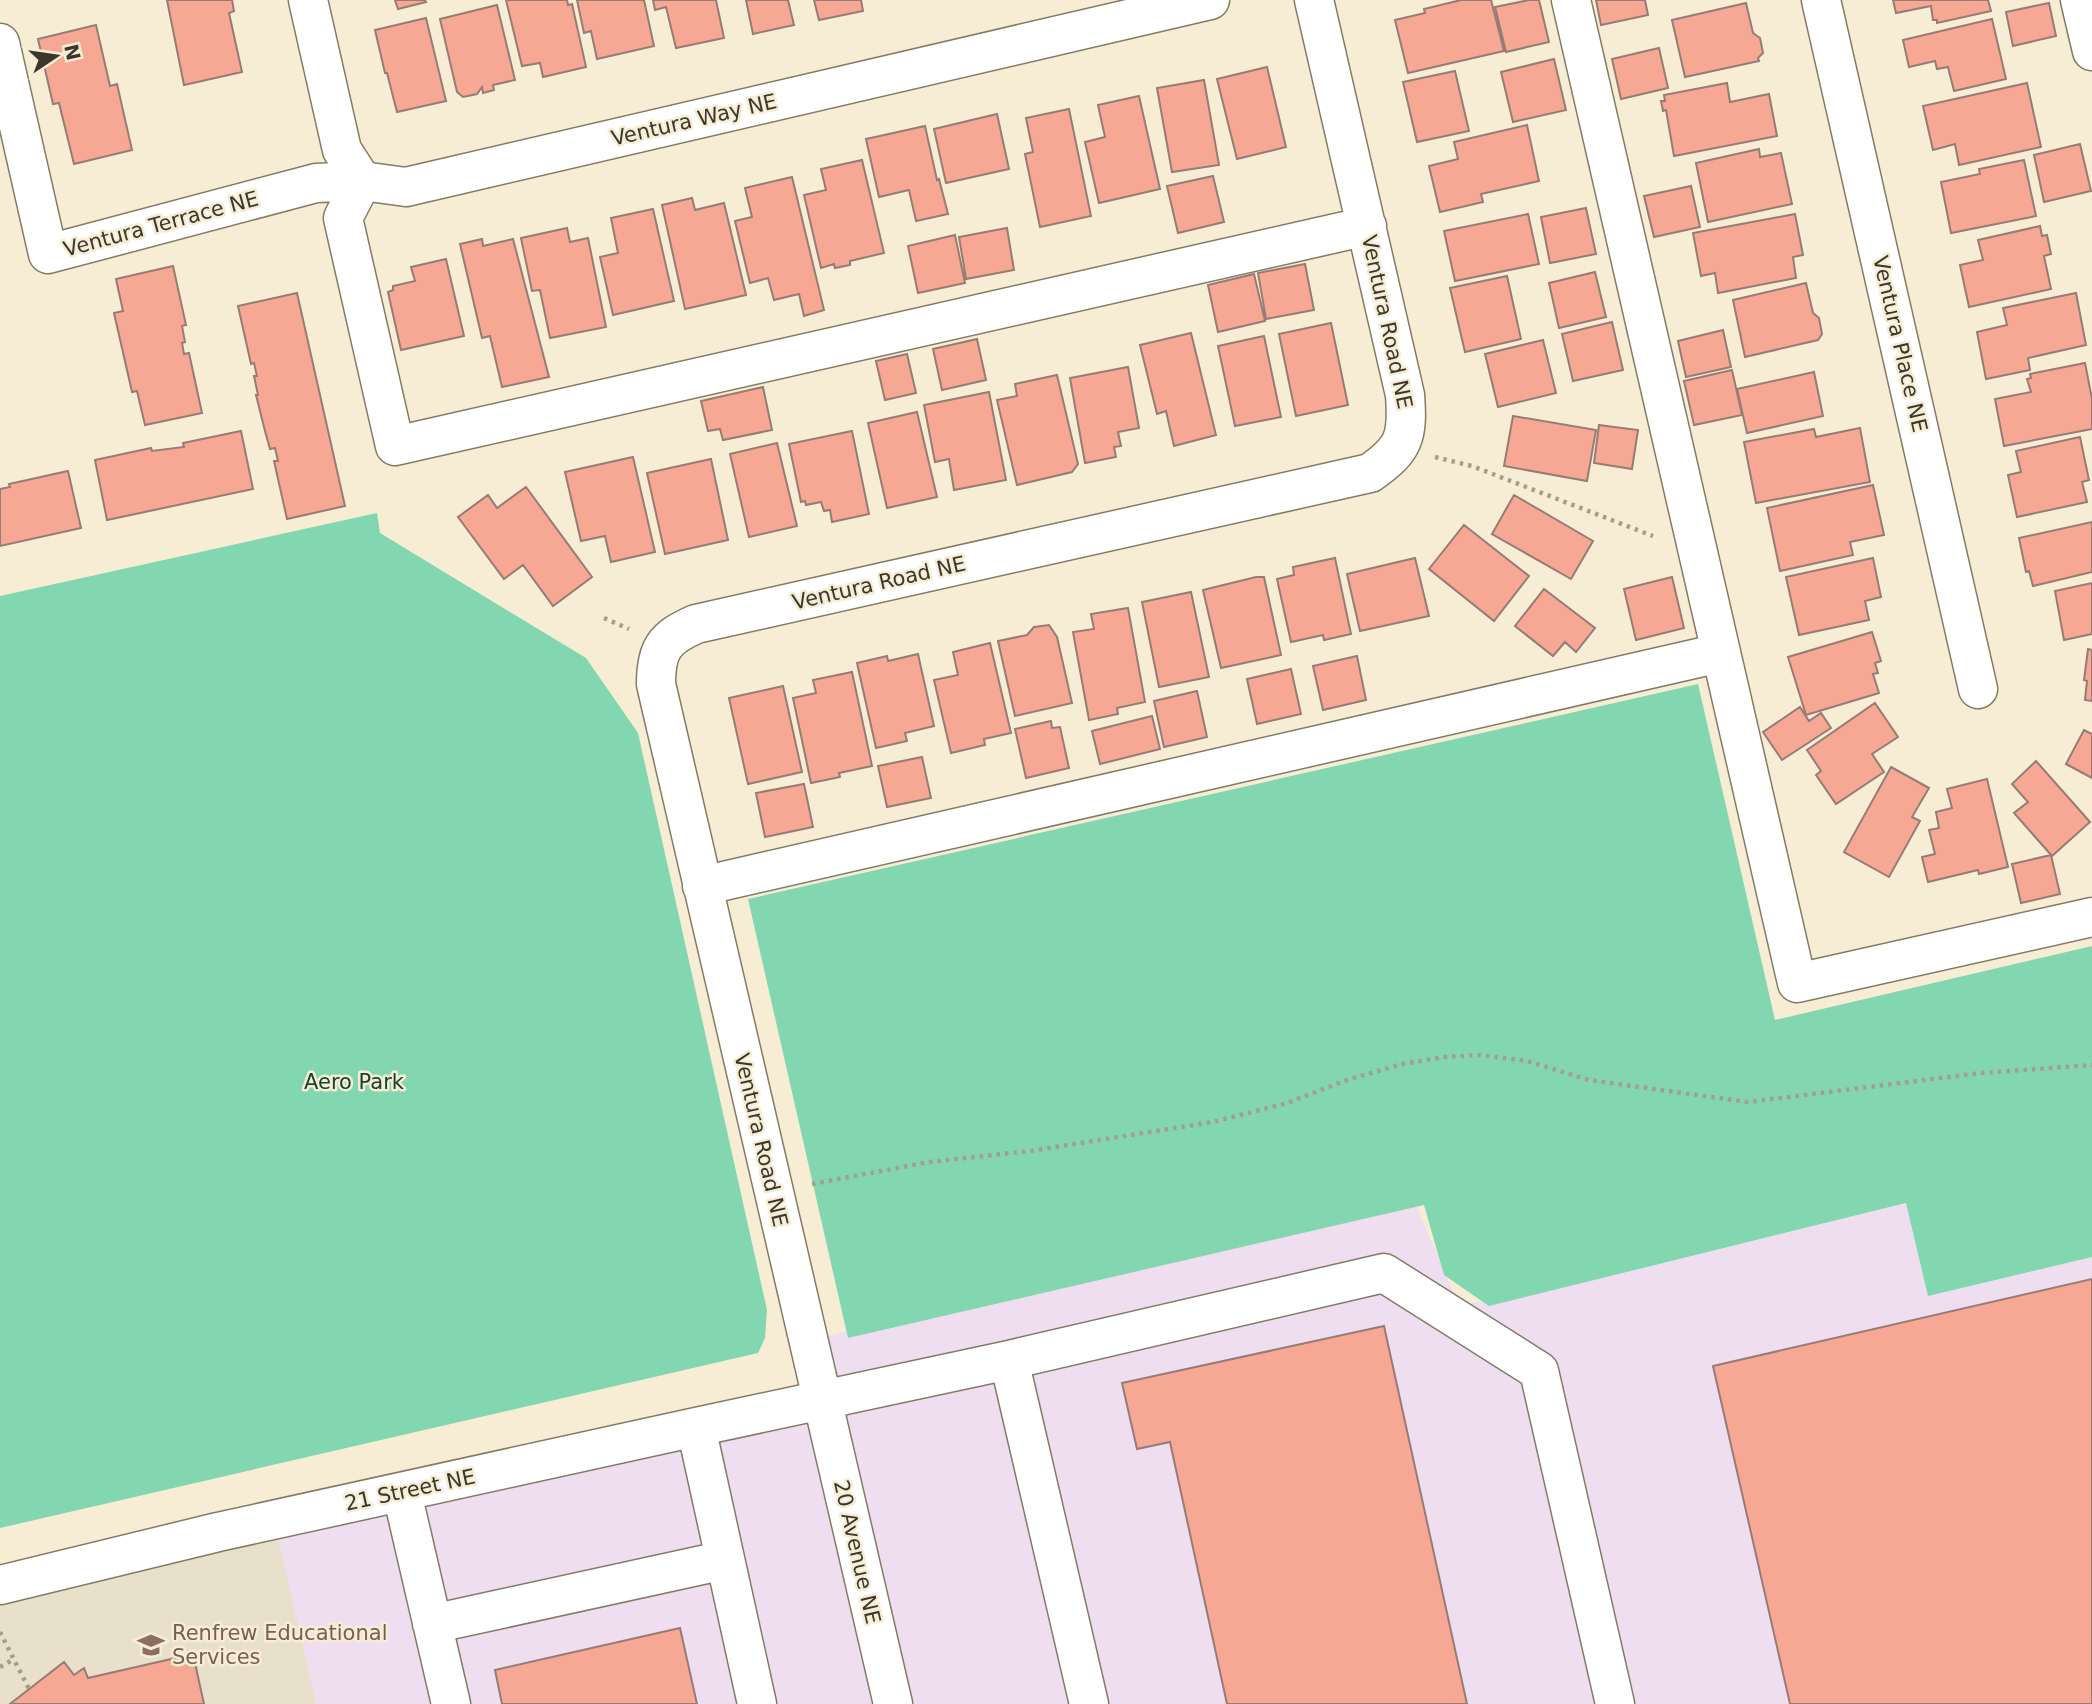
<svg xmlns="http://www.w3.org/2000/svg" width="2092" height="1704" font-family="'DejaVu Sans',sans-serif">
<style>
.industrial{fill:#efdef0}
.education{fill:#e8e0cb}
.green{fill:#82d7b0}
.building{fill:#f7a895;stroke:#967c75;stroke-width:2}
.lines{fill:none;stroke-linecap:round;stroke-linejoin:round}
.minor-casing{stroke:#847b65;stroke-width:41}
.path{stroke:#a69e8c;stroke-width:4.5;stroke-dasharray:3.5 5;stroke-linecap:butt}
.minor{stroke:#fff;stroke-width:38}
.labels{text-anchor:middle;stroke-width:5;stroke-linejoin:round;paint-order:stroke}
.street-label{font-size:21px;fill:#3b372d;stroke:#f7edd4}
.park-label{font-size:21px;fill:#144330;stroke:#f7edd4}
.education-label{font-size:21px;fill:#785e54;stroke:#f7edd4;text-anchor:start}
</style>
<rect width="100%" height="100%" fill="#f7edd4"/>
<path class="industrial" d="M 2092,1161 L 2092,1704 L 0,1704 L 218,1532 L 821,1400 L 808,1341 L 1410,1191 L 1459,1306 Z"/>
<path class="education" d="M 274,1520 L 316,1704 L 0,1704 L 0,1585 Z"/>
<path class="green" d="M 377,513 L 380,533 L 586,658 L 638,733 L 767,1310 L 765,1338 L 758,1353 L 0,1528 L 0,596 Z
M 1698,684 L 1775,1020 L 2092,946 L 2092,1257 L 1928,1296 L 1906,1203 L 1489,1306 L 1444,1275 L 1424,1205 L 848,1338 L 748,899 Z"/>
<path class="building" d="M 167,0 L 232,0 L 234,11 L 229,13 L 242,72 L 184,85 Z
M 395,0 L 425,0 L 426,2 L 398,9 Z
M 506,0 L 567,0 L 568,5 L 572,4 L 586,67 L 543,77 L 540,63 L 522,66 Z
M 577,0 L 644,0 L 654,46 L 597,59 L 591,31 L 584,33 Z
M 653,0 L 716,0 L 724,38 L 676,48 L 666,7 L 655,10 Z
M 746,0 L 788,0 L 794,25 L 753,34 Z
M 814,0 L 861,0 L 863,11 L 819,20 Z
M 1461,0 L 1491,0 L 1504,51 L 1408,73 L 1395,20 L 1425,13 L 1424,9 Z
M 1529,0 L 1539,0 L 1549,42 L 1506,52 L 1495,7 Z
M 1596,0 L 1645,0 L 1648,15 L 1601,25 Z
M 1893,0 L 1988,0 L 1991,11 L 1937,23 L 1937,20 L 1933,20 L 1931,6 L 1896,13 Z
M 1746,3 L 1753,33 L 1760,38 L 1763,53 L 1758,58 L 1759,61 L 1685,77 L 1672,20 Z
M 2049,3 L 2056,36 L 2013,46 L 2006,12 Z
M 497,5 L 515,80 L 493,85 L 494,90 L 483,93 L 482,87 L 477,94 L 463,97 L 457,92 L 440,19 Z
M 426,18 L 446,101 L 397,112 L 387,73 L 385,73 L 375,30 Z
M 1992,19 L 2006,79 L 1954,91 L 1948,67 L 1937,69 L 1935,61 L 1909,67 L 1903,40 Z
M 96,25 L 110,86 L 117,84 L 132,150 L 74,164 L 59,103 L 53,104 L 38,39 Z
M 1659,48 L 1668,88 L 1621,99 L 1612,59 Z
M 1554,59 L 1566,110 L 1513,122 L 1501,72 Z
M 1267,67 L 1286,147 L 1237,159 L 1217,79 Z
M 1455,71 L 1469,131 L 1417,142 L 1403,82 Z
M 1204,80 L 1219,165 L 1172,172 L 1157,88 Z
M 1727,83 L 1730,102 L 1769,94 L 1777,136 L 1674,156 L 1666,110 L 1663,111 L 1661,101 L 1665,101 L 1664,95 Z
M 2027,83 L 2041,147 L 1959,165 L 1955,144 L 1933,150 L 1923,106 Z
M 1139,96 L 1160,189 L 1099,203 L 1085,142 L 1105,137 L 1098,105 Z
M 1069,109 L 1091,216 L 1040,227 L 1025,154 L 1033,152 L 1026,118 Z
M 997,114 L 1009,169 L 946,183 L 934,129 Z
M 1527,125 L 1539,181 L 1481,194 L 1483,202 L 1440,212 L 1429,166 L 1458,159 L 1454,142 Z
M 925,126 L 937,180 L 939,179 L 948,214 L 916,221 L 909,190 L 879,197 L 866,139 Z
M 2080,144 L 2091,191 L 2044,202 L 2034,155 Z
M 1759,149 L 1760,157 L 1781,153 L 1792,204 L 1708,222 L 1696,163 Z
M 862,160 L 884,253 L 850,261 L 850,265 L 835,268 L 834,264 L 821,268 L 804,195 L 826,190 L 821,169 Z
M 2024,160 L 2036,216 L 1951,233 L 1941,182 L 1980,174 L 1979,169 Z
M 1213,176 L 1224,222 L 1178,233 L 1167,186 Z
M 792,177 L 824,310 L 804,316 L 799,294 L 774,300 L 768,278 L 750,283 L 735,221 L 752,217 L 745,188 Z
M 1691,186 L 1700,227 L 1654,237 L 1644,196 Z
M 692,198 L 695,210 L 724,203 L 746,295 L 685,309 L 662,205 Z
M 1586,208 L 1596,254 L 1550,263 L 1541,217 Z
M 653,209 L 674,301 L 613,315 L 600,257 L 618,253 L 611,218 Z
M 1528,214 L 1539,264 L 1455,281 L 1444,231 Z
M 1795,214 L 1803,255 L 1793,257 L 1796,278 L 1718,293 L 1715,273 L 1701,276 L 1693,233 Z
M 2040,226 L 2042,236 L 2047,235 L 2051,254 L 2044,256 L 2051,289 L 1969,307 L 1960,265 L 1983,260 L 1978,240 Z
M 567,228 L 570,242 L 588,238 L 606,327 L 550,338 L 540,290 L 532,291 L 521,238 Z
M 1007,228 L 1014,270 L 966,279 L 959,237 Z
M 955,235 L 965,283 L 918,293 L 908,246 Z
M 482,239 L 483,246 L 513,239 L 549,377 L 502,387 L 490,336 L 482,338 L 460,244 Z
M 446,259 L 464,336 L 401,350 L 388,292 L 393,290 L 393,286 L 415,281 L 411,267 Z
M 1305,264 L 1314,310 L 1266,319 L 1258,273 Z
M 173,266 L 186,325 L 182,326 L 185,342 L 182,343 L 184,354 L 189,353 L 202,413 L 145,425 L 137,391 L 132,392 L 114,313 L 123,311 L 116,279 Z
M 1595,272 L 1606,317 L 1559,328 L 1549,283 Z
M 1254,274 L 1265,321 L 1218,332 L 1208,285 Z
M 1507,276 L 1521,339 L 1465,352 L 1450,288 Z
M 1806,283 L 1813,313 L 1819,318 L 1822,334 L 1818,340 L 1745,357 L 1733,300 Z
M 297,293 L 345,506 L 287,519 L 274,461 L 278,461 L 275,448 L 270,449 L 265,431 L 256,395 L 258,395 L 254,376 L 257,376 L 254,363 L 251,364 L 238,306 Z
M 2076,293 L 2086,345 L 2028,358 L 2030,370 L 1986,379 L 1977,332 L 2007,325 L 2003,308 Z
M 1612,322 L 1623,370 L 1573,381 L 1562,334 Z
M 1331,323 L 1348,405 L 1296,416 L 1279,334 Z
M 1723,330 L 1731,367 L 1686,377 L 1678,341 Z
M 1191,333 L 1216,435 L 1174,446 L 1166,411 L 1157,414 L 1140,345 Z
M 1264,336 L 1281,417 L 1235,426 L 1218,346 Z
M 977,339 L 986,380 L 942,390 L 933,349 Z
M 1543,340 L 1556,393 L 1498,407 L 1485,354 Z
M 907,354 L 916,393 L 885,400 L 876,361 Z
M 2085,363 L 2092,399 L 2092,429 L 2004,446 L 1995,399 L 2031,392 L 2027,379 L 2031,378 L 2030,374 Z
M 1128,367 L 1139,428 L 1118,432 L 1121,446 L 1114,447 L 1116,457 L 1085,463 L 1070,378 Z
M 1732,370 L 1742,415 L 1694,425 L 1684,381 Z
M 1814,372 L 1823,416 L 1747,433 L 1737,389 Z
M 1057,375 L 1078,464 L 1072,472 L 1017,485 L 997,400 L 1017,396 L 1015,384 Z
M 763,387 L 772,430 L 723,440 L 720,429 L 708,431 L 701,401 Z
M 989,392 L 1006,480 L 954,490 L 949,459 L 935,462 L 924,405 Z
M 917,412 L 937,497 L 887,508 L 868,423 Z
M 1513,416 L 1596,430 L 1587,481 L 1504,466 Z
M 1599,425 L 1638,430 L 1632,469 L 1594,463 Z
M 1860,428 L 1870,482 L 1756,503 L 1744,442 L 1814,429 L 1816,437 Z
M 241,431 L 253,489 L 107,520 L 95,460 L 151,448 L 152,451 L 184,447 L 183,443 Z
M 852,431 L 869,514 L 832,522 L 830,510 L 824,511 L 821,502 L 806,505 L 805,501 L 801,502 L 789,444 Z
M 2080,437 L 2089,480 L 2082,482 L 2087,502 L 2017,517 L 2008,475 L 2021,472 L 2016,451 Z
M 777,443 L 797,526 L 749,537 L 730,454 Z
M 633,457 L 655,552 L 611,562 L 605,536 L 581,541 L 565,472 Z
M 711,459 L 728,540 L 665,554 L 647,473 Z
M 68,471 L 81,528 L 0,546 L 0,489 L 10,487 L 9,484 Z
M 1873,485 L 1884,535 L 1850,542 L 1853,555 L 1780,571 L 1767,508 Z
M 526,487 L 592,577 L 553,606 L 523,565 L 504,579 L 458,517 L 488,495 L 497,508 Z
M 1514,495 L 1593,541 L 1571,579 L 1492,534 Z
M 2092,522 L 2092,572 L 2033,586 L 2029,571 L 2026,572 L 2019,538 Z
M 1464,525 L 1529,576 L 1494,621 L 1429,569 Z
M 1335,558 L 1351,634 L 1324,640 L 1323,635 L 1291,642 L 1277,579 L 1294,575 L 1293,567 Z
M 1415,558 L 1429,616 L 1360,631 L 1347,574 Z
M 1873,558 L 1881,597 L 1865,601 L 1869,620 L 1799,635 L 1786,577 Z
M 1256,577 L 1264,577 L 1281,655 L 1221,668 L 1203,590 Z
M 1672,577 L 1684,628 L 1636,640 L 1624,589 Z
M 2092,583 L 2092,634 L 2064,640 L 2055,591 Z
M 1544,589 L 1595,628 L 1576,652 L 1565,642 L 1553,656 L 1515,626 Z
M 1191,592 L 1209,677 L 1159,687 L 1142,602 Z
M 1128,608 L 1145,702 L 1117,708 L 1118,714 L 1089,720 L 1073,632 L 1094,629 L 1091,614 Z
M 1049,625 L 1057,637 L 1072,703 L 1015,716 L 998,641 L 1027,635 L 1034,627 Z
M 1872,632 L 1881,661 L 1875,663 L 1878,673 L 1873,674 L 1879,693 L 1806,715 L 1788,657 Z
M 990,643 L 1011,733 L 984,739 L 985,745 L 951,753 L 934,680 L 958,675 L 953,652 Z
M 2088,649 L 2092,650 L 2092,701 L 2085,700 L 2087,681 L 2084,680 Z
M 918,654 L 934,726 L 905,733 L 907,741 L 876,748 L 857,663 L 887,656 L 888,661 Z
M 1357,656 L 1366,700 L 1323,710 L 1313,666 Z
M 1291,669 L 1301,714 L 1257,724 L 1247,679 Z
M 852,672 L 872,766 L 839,773 L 840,777 L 811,783 L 793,698 L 816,693 L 813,680 Z
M 783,686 L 802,772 L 748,784 L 729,698 Z
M 1197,691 L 1207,737 L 1164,747 L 1154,701 Z
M 1875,703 L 1898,737 L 1872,754 L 1884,772 L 1836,804 L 1816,775 L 1821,771 L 1807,750 Z
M 1800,707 L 1809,721 L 1821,713 L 1831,728 L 1782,760 L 1763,732 Z
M 1152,716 L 1160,749 L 1100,764 L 1092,731 Z
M 1051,721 L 1052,728 L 1060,727 L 1069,768 L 1026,778 L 1015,729 Z
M 2084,730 L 2092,734 L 2092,778 L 2066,764 Z
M 922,757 L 931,798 L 887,807 L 878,766 Z
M 2036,761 L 2090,822 L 2052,856 L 2014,813 L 2028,802 L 2012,784 Z
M 1891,767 L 1929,788 L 1912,817 L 1920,821 L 1889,877 L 1844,852 Z
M 1987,779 L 2008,867 L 1979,874 L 1978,870 L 1928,882 L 1922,857 L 1935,854 L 1929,830 L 1939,828 L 1936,812 L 1952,808 L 1947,789 Z
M 804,784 L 813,827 L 765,837 L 756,793 Z
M 2051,855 L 2060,894 L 2021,903 L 2012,864 Z
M 2092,1279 L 2092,1704 L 1790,1704 L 1713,1366 Z
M 1384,1326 L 1467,1704 L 1227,1704 L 1170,1442 L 1137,1449 L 1122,1383 Z
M 680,1628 L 697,1704 L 502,1704 L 495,1670 Z
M 193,1654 L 204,1704 L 10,1704 L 64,1662 L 74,1675 L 84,1668 L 88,1678 Z"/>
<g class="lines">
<defs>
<path id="minor" d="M 308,0 L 342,150 L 362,181 L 406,187 L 1210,0
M 1571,0 L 1797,983 L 2092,917
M 1821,0 L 1978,689
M 2080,0 L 2092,51
M 0,43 L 48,254 L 316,183 L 362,181 L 343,218 L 395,446 L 1367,226
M 702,886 L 1720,653
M 1009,1360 L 1089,1704
M 696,1427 L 757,1704
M 402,1493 L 451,1704
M 0,1585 L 218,1532 L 696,1427 L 1009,1360 L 1384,1273 L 1539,1371 L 1615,1704
M 432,1624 L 725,1560
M 893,1704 L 656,684 C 656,649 664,638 696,624 L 1370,473 C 1405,449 1408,436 1405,395 L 1314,0"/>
</defs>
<use href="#minor" class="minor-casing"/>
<path class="path" d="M 1435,457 L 1472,466 L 1653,536
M 604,618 L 629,629
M 812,1184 L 929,1162 L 1030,1151 L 1213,1122 L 1287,1103 L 1347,1080 L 1402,1064 L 1444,1057 L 1480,1055 L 1527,1061 L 1589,1080 L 1748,1102 L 1981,1073 L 2092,1065
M 0,1632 L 29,1689
M 0,1667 L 14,1659"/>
<use href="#minor" class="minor"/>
</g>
<defs>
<symbol id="school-bare" viewBox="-9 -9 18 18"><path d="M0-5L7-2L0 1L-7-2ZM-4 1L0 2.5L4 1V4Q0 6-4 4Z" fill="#8d6e63" stroke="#f7edd4" stroke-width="2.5" paint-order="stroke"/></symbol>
</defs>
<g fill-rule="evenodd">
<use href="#school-bare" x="132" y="1626" width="38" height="38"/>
</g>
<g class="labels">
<g class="street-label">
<text transform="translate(694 120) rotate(-13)" y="7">Ventura Way NE</text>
<text transform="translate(161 224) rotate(-15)" y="7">Ventura Terrace NE</text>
<text transform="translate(1387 322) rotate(78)" y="7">Ventura Road NE</text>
<text transform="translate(1900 344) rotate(77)" y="7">Ventura Place NE</text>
<text transform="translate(879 583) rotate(-13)" y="7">Ventura Road NE</text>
<text transform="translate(761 1140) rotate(77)" y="7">Ventura Road NE</text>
<text transform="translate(410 1490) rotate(-12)" y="7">21 Street NE</text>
<text transform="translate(857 1552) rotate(77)" y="7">20 Avenue NE</text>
</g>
<g class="park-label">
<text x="354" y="1089">Aero Park</text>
</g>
<g class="education-label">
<text x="172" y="1640">Renfrew Educational<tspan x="172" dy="24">Services</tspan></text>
</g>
</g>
<g transform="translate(56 56) rotate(77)" stroke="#f7edd4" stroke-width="5" paint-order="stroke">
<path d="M0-5L12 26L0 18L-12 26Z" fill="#3b372d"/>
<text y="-10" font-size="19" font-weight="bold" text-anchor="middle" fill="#3b372d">N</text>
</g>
</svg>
